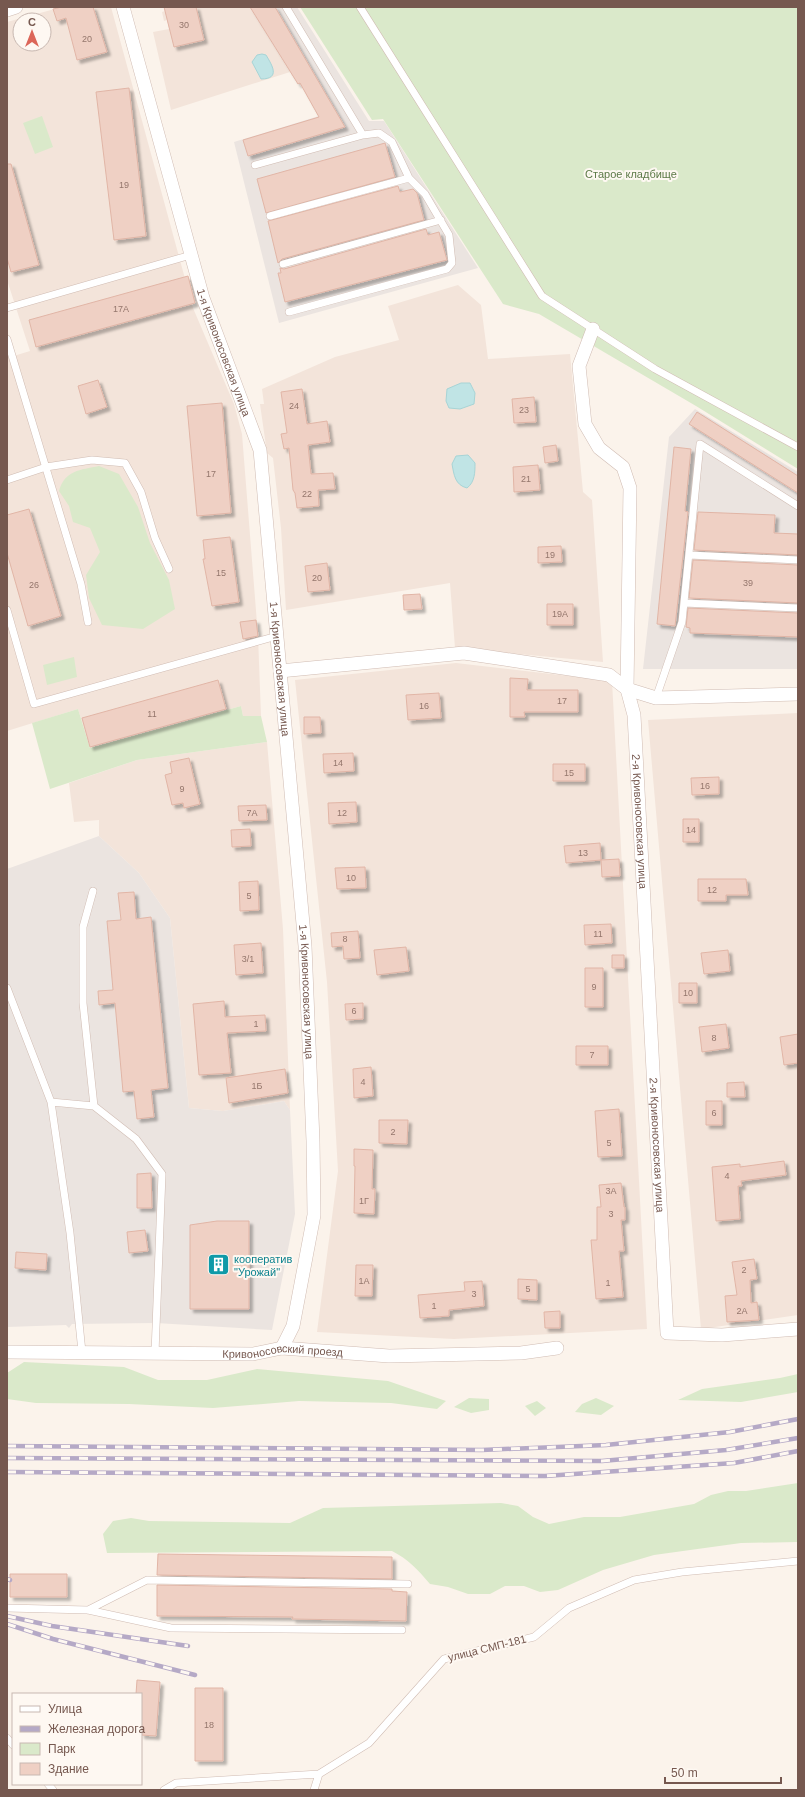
<svg xmlns="http://www.w3.org/2000/svg" width="805" height="1797" font-family="Helvetica,sans-serif">
<style>
.residential{fill:#f3e4da;fill-rule:evenodd}
.industrial{fill:#ebe4e0}
.green{fill:#dae9ca}
.water{fill:#c0e4e5;stroke:#a7d4d6}
.building{fill:#efd0c4;stroke:#e1b5a6;filter:url(#shadow)}
.lines{fill:none;stroke-linecap:round;stroke-linejoin:round}
.service-casing{stroke:#d0bcb3;stroke-width:8}
.minor-casing{stroke:#d0bcb3;stroke-width:14}
.service{stroke:#fff;stroke-width:7}
.minor{stroke:#fff;stroke-width:13}
.rail-casing{stroke:#b5a9c6;stroke-width:4.5}
.rail{stroke:#fef8f2;stroke-width:3;stroke-dasharray:9;stroke-linecap:butt}
.labels{text-anchor:middle;stroke-width:4;stroke-linejoin:round;paint-order:stroke}
.number-label{font-size:9px;fill:#94766c}
.park-label{font-size:11px;fill:#5d7a48;stroke:#fef8f2}
.street-label{font-size:11px;fill:#76584f;stroke:#fef8f2}
.culture-label{font-size:11px;fill:#0d838f;stroke:#fef8f2;text-anchor:start}
</style>
<defs>
<filter id="shadow"><feDropShadow dx="3.5" dy="3.5" stdDeviation="1" flood-color="#0004"/></filter>
</defs>
<rect width="100%" height="100%" fill="#fbf3eb"/>
<path class="residential" d="M 62,7 L 111,7 L 193,308 L 234,404 L 242,434 L 258,636 L 261,716 L 243,716 L 241,706 L 90,748 L 78,709 L 7,731 L 7,358 L 30,351 L 7,280 L 7,22 ZM 20,20 L 44,20 L 44,44 L 20,44 Z
M 164,7 L 250,7 L 290,72 L 171,110 L 153,32 L 169,29 L 167,20 L 164,21 L 162,12 L 165,11 Z
M 458,285 L 481,305 L 488,359 L 570,354 L 583,492 L 592,500 L 603,662 L 455,648 L 450,583 L 286,610 L 281,528 L 273,458 L 267,453 L 260,404 L 264,404 L 262,389 L 335,357 L 399,340 L 388,306 Z
M 456,663 L 612,681 L 647,1329 L 454,1339 L 317,1332 L 338,1171 L 327,982 L 295,680 Z
M 798,713 L 798,1315 L 701,1329 L 648,720 Z
M 267,742 L 283,929 L 290,1110 L 284,1101 L 223,1111 L 189,1108 L 170,918 L 139,873 L 99,836 L 99,820 L 74,822 L 69,783 L 137,760 Z"/>
<path class="industrial" d="M 250,7 L 297,7 L 369,121 L 384,121 L 478,268 L 279,323 L 234,142 L 319,116 L 300,83 L 298,84 Z
M 695,409 L 798,472 L 798,669 L 643,669 L 669,437 Z
M 99,836 L 139,873 L 170,918 L 189,1108 L 223,1111 L 284,1101 L 290,1110 L 295,1214 L 272,1330 L 156,1323 L 72,1324 L 69,1328 L 66,1325 L 7,1327 L 7,869 Z"/>
<path class="green" d="M 300,7 L 798,7 L 798,469 L 696,406 L 539,314 L 503,304 L 383,119 L 372,120 Z
M 42,116 L 53,147 L 35,154 L 23,123 Z
M 99,466 L 119,474 L 138,507 L 150,543 L 169,580 L 175,609 L 143,629 L 102,625 L 89,598 L 86,575 L 100,552 L 90,528 L 73,522 L 69,506 L 59,491 C 65,470 80,470 99,466 Z
M 74,657 L 77,677 L 47,685 L 43,665 Z
M 241,706 L 243,716 L 261,716 L 267,742 L 137,760 L 50,789 L 32,723 L 78,709 L 90,748 Z
M 24,1362 L 124,1367 L 158,1380 L 207,1380 L 257,1369 L 388,1381 L 446,1401 L 437,1409 L 391,1403 L 299,1401 L 213,1408 L 129,1404 L 36,1403 L 7,1399 L 7,1373 Z
M 798,1374 L 798,1392 L 741,1402 L 678,1400 L 702,1389 L 780,1378 Z
M 469,1398 L 489,1399 L 489,1410 L 471,1413 L 454,1407 Z
M 596,1398 L 614,1406 L 601,1415 L 575,1412 L 582,1404 Z
M 537,1401 L 546,1408 L 535,1416 L 525,1406 Z
M 798,1483 L 798,1542 L 741,1543 L 654,1555 L 603,1570 L 558,1590 L 540,1592 L 524,1586 L 505,1586 L 490,1594 L 468,1594 L 448,1587 L 430,1584 C 418,1570 408,1559 392,1551 L 107,1553 L 103,1534 L 113,1521 L 131,1518 L 149,1521 L 290,1523 L 323,1508 L 501,1503 L 518,1506 L 533,1517 L 549,1524 L 584,1517 L 620,1517 L 694,1504 L 711,1495 L 728,1491 L 746,1491 Z"/>
<path class="water" d="M 262,54 L 266,55 C 272,65 281,79 261,79 L 252,62 L 257,55 Z
M 461,383 L 470,383 L 475,393 L 474,404 L 460,409 L 449,408 L 446,401 L 447,389 Z
M 468,455 L 475,463 C 475,472 475,482 467,488 C 455,485 454,475 452,464 L 456,456 Z"/>
<path class="building" d="M 62,7 L 93,7 L 107,52 L 77,60 L 66,18 L 57,21 L 53,9 Z
M 164,7 L 196,7 L 204,40 L 174,47 Z
M 250,7 L 275,7 L 345,127 L 248,156 L 243,140 L 319,117 L 300,83 L 298,84 Z
M 129,88 L 146,236 L 114,240 L 96,92 Z
M 385,143 L 395,177 L 266,213 L 257,179 Z
M 7,164 L 11,164 L 39,265 L 11,272 L 7,258 Z
M 398,186 L 400,192 L 413,189 L 417,193 L 424,220 L 282,259 L 278,263 L 268,221 Z
M 426,229 L 428,235 L 439,232 L 447,260 L 285,302 L 278,273 L 281,273 L 280,268 L 284,269 Z
M 188,276 L 195,303 L 36,347 L 29,320 Z
M 98,380 L 107,407 L 86,414 L 78,386 Z
M 302,389 L 307,424 L 327,421 L 330,442 L 308,445 L 311,474 L 333,473 L 335,489 L 318,490 L 319,506 L 297,508 L 295,493 L 293,490 L 289,448 L 284,449 L 281,434 L 287,433 L 281,392 Z
M 534,397 L 536,422 L 514,423 L 512,399 Z
M 222,403 L 231,513 L 197,516 L 187,406 Z
M 697,412 L 798,476 L 798,493 L 689,424 Z
M 556,445 L 558,461 L 545,463 L 543,447 Z
M 674,447 L 691,449 L 685,511 L 688,512 L 675,626 L 657,624 Z
M 538,465 L 540,490 L 514,492 L 513,467 Z
M 29,509 L 61,616 L 28,626 L 7,553 L 7,515 Z
M 698,512 L 775,515 L 774,533 L 798,534 L 798,555 L 694,550 Z
M 230,537 L 239,602 L 212,606 L 203,559 L 205,559 L 203,540 Z
M 561,546 L 562,562 L 538,563 L 538,547 Z
M 693,560 L 798,565 L 798,603 L 689,598 Z
M 327,563 L 330,590 L 308,592 L 305,566 Z
M 420,594 L 422,609 L 404,610 L 403,595 Z
M 547,604 L 573,604 L 573,625 L 547,625 Z
M 688,608 L 798,613 L 798,637 L 690,633 L 690,628 L 686,627 Z
M 256,620 L 258,636 L 243,639 L 240,622 Z
M 510,678 L 528,679 L 527,690 L 578,690 L 578,712 L 524,712 L 525,717 L 510,717 Z
M 218,680 L 226,709 L 90,747 L 82,718 Z
M 439,693 L 441,718 L 408,720 L 406,695 Z
M 304,717 L 320,717 L 321,733 L 304,734 Z
M 353,753 L 354,771 L 324,773 L 323,754 Z
M 189,758 L 200,804 L 184,808 L 183,803 L 172,805 L 165,775 L 172,773 L 170,762 Z
M 553,764 L 585,764 L 585,781 L 553,781 Z
M 719,777 L 719,794 L 692,795 L 691,778 Z
M 356,802 L 357,822 L 329,824 L 328,803 Z
M 266,805 L 267,820 L 239,821 L 238,806 Z
M 683,819 L 699,819 L 699,842 L 683,842 Z
M 250,829 L 251,846 L 232,847 L 231,830 Z
M 600,843 L 601,860 L 566,863 L 564,846 Z
M 619,859 L 620,876 L 602,877 L 601,860 Z
M 365,867 L 366,888 L 337,889 L 335,868 Z
M 698,879 L 746,879 L 748,895 L 726,895 L 726,901 L 698,901 Z
M 258,881 L 259,910 L 240,911 L 239,882 Z
M 134,892 L 136,919 L 151,917 L 168,1088 L 151,1090 L 154,1117 L 137,1119 L 134,1091 L 123,1092 L 115,1003 L 99,1005 L 98,991 L 113,990 L 107,921 L 121,920 L 118,893 Z
M 611,924 L 612,943 L 585,945 L 584,925 Z
M 358,931 L 360,958 L 344,959 L 343,946 L 332,947 L 331,933 Z
M 261,943 L 263,973 L 236,975 L 234,945 Z
M 406,947 L 409,971 L 377,975 L 374,950 Z
M 728,950 L 730,971 L 704,974 L 701,953 Z
M 612,955 L 624,955 L 624,968 L 612,968 Z
M 585,968 L 603,968 L 603,1007 L 585,1007 Z
M 679,983 L 697,983 L 697,1003 L 679,1003 Z
M 224,1001 L 225,1017 L 265,1015 L 266,1031 L 227,1033 L 231,1073 L 199,1075 L 193,1004 Z
M 363,1003 L 363,1019 L 346,1020 L 345,1004 Z
M 726,1024 L 729,1048 L 702,1052 L 699,1027 Z
M 798,1034 L 798,1063 L 784,1065 L 780,1037 Z
M 576,1046 L 608,1046 L 608,1065 L 576,1065 Z
M 371,1067 L 373,1096 L 354,1098 L 353,1069 Z
M 285,1069 L 288,1093 L 229,1103 L 226,1078 Z
M 744,1082 L 745,1097 L 727,1097 L 727,1083 Z
M 706,1101 L 722,1101 L 722,1125 L 706,1125 Z
M 619,1109 L 622,1156 L 598,1157 L 595,1111 Z
M 379,1120 L 408,1120 L 407,1144 L 379,1143 Z
M 354,1149 L 373,1150 L 372,1189 L 375,1189 L 374,1214 L 354,1213 L 355,1166 L 354,1166 Z
M 784,1161 L 786,1175 L 741,1181 L 742,1186 L 738,1186 L 740,1219 L 716,1221 L 712,1167 L 740,1164 L 740,1167 Z
M 151,1173 L 152,1208 L 137,1208 L 137,1174 Z
M 621,1183 L 624,1207 L 625,1207 L 625,1220 L 621,1220 L 624,1251 L 619,1251 L 623,1297 L 596,1299 L 591,1240 L 597,1240 L 597,1207 L 601,1207 L 599,1185 Z
M 217,1221 L 249,1221 L 249,1309 L 190,1309 L 190,1225 Z
M 145,1230 L 148,1251 L 129,1253 L 127,1232 Z
M 16,1252 L 47,1254 L 46,1270 L 15,1268 Z
M 754,1259 L 757,1279 L 750,1280 L 751,1303 L 757,1302 L 759,1320 L 727,1322 L 725,1296 L 737,1295 L 732,1262 Z
M 356,1265 L 373,1265 L 372,1296 L 355,1296 Z
M 518,1279 L 537,1280 L 537,1300 L 518,1299 Z
M 482,1281 L 484,1306 L 449,1310 L 449,1316 L 420,1318 L 418,1295 L 465,1291 L 464,1282 Z
M 560,1311 L 560,1328 L 545,1328 L 544,1312 Z
M 158,1554 L 392,1557 L 392,1579 L 157,1575 Z
M 10,1574 L 67,1574 L 67,1597 L 10,1597 Z
M 157,1585 L 392,1589 L 392,1591 L 407,1592 L 406,1621 L 292,1619 L 293,1617 L 157,1616 Z
M 137,1680 L 160,1682 L 156,1736 L 141,1735 L 141,1694 L 136,1694 Z
M 195,1688 L 223,1688 L 223,1761 L 195,1761 Z"/>
<g class="lines">
<defs>
<path id="service" d="M 360,7 L 542,296 L 655,369 L 798,447
M 255,165 L 363,135 L 286,7
M 270,216 L 409,178
M 283,264 L 441,220
M 7,308 L 191,255
M 289,312 L 447,269 L 452,263 L 449,235 L 425,194 L 409,178 L 392,142 L 379,133 L 363,135
M 7,339 L 81,584 L 88,622
M 7,480 L 46,467 L 92,460 L 125,463 L 141,492 L 155,538 L 169,569
M 689,555 L 798,560
M 684,603 L 798,608
M 7,610 L 34,704 L 277,636
M 656,698 L 682,622 L 700,444 L 798,506
M 93,891 L 83,927 L 83,1003 L 94,1106
M 7,988 L 51,1102 L 70,1233 L 82,1352
M 51,1102 L 94,1106 L 136,1139 L 162,1174 L 155,1353
M 7,1608 L 88,1610 L 171,1628 L 402,1630
M 88,1610 L 147,1580 L 408,1584
M 7,1738 L 13,1745
M 48,1784 L 53,1790
M 164,1790 L 176,1783 L 319,1774
M 314,1790 L 319,1774 L 369,1743 L 444,1659 L 534,1637 L 569,1608 L 634,1580 L 682,1572 L 798,1561"/>
<g id="minor">
<path id="s1" d="M 123,7 L 203,298 L 260,450 L 305,946 L 313,1141 L 314,1215 L 293,1326 L 282,1348"/>
<path d="M 7,10 L 16,7"/>
<path id="s2" d="M 593,329 L 579,366 L 585,424 L 599,448 L 623,467 L 630,488 L 627,689 L 634,715 L 667,1333 L 722,1335 L 798,1329"/>
<path d="M 280,671 L 464,653 L 609,675 L 627,689 L 656,698 L 798,694"/>
<path id="s3" d="M 7,1352 L 253,1354 L 282,1348 L 389,1356 L 521,1353 L 557,1348"/>
</g>
</defs>
<use href="#service" class="service-casing"/>
<use href="#minor" class="minor-casing"/>
<use href="#service" class="service"/>
<use href="#minor" class="minor"/>
<defs>
<path id="rail" d="M 7,1446 L 482,1450 L 606,1445 L 730,1432 L 798,1419
M 7,1458 L 602,1461 L 726,1450 L 798,1438
M 7,1472 L 545,1476 L 734,1463 L 798,1451
M 7,1579 L 10,1580
M 7,1616 L 52,1626 L 188,1646
M 7,1624 L 53,1639 L 195,1675"/>
</defs>
<use href="#rail" class="rail-casing"/>
<use href="#rail" class="rail"/>
</g>
<defs>
<symbol id="building-square" viewBox="-11 -11 22 22"><rect x="-9" y="-9" width="18" height="18" rx="4" fill="#0f9aa8" stroke="#fef8f2"/><path d="M-4-6H4V6H1V3H-1V6H-4ZM-2.5-4.3h1.7v1.8h-1.7ZM.8-4.3h1.7v1.8H.8ZM-2.5-1h1.7V.8h-1.7ZM.8-1h1.7V.8H.8Z" fill="#fff"/></symbol>
</defs>
<g fill-rule="evenodd">
<use href="#building-square" x="206" y="1252" width="25" height="25"/>
</g>
<g class="labels">
<g class="number-label">
<text x="184" y="28">30</text>
<text x="87" y="42">20</text>
<text x="124" y="188">19</text>
<text x="121" y="312">17А</text>
<text x="294" y="409">24</text>
<text x="524" y="413">23</text>
<text x="211" y="477">17</text>
<text x="526" y="482">21</text>
<text x="307" y="497">22</text>
<text x="550" y="558">19</text>
<text x="221" y="576">15</text>
<text x="317" y="581">20</text>
<text x="748" y="586">39</text>
<text x="34" y="588">26</text>
<text x="560" y="617">19А</text>
<text x="562" y="704">17</text>
<text x="424" y="709">16</text>
<text x="152" y="717">11</text>
<text x="338" y="766">14</text>
<text x="569" y="776">15</text>
<text x="705" y="789">16</text>
<text x="182" y="792">9</text>
<text x="252" y="816">7А</text>
<text x="342" y="816">12</text>
<text x="691" y="833">14</text>
<text x="583" y="856">13</text>
<text x="351" y="881">10</text>
<text x="712" y="893">12</text>
<text x="249" y="899">5</text>
<text x="598" y="937">11</text>
<text x="345" y="942">8</text>
<text x="248" y="962">3/1</text>
<text x="594" y="990">9</text>
<text x="688" y="996">10</text>
<text x="354" y="1014">6</text>
<text x="256" y="1027">1</text>
<text x="714" y="1041">8</text>
<text x="592" y="1058">7</text>
<text x="363" y="1085">4</text>
<text x="257" y="1089">1Б</text>
<text x="714" y="1116">6</text>
<text x="393" y="1135">2</text>
<text x="609" y="1146">5</text>
<text x="727" y="1179">4</text>
<text x="611" y="1194">3А</text>
<text x="364" y="1204">1Г</text>
<text x="611" y="1217">3</text>
<text x="744" y="1273">2</text>
<text x="364" y="1284">1А</text>
<text x="608" y="1286">1</text>
<text x="528" y="1292">5</text>
<text x="474" y="1297">3</text>
<text x="434" y="1309">1</text>
<text x="742" y="1314">2А</text>
<text x="209" y="1728">18</text>
</g>
<g class="park-label">
<text x="631" y="178">Старое кладбище</text>
</g>
<g class="street-label">
<text dy="4" stroke="none"><textPath href="#s1" startOffset="360">1-я Кривоносовская улица</textPath></text>
<text dy="4" stroke="none"><textPath href="#s1" startOffset="684">1-я Кривоносовская улица</textPath></text>
<text dy="4" stroke="none"><textPath href="#s2" startOffset="513">2-я Кривоносовская улица</textPath></text>
<text dy="4" stroke="none"><textPath href="#s1" startOffset="1008">1-я Кривоносовская улица</textPath></text>
<text dy="4" stroke="none"><textPath href="#s2" startOffset="837">2-я Кривоносовская улица</textPath></text>
<text dy="4" stroke="none"><textPath href="#s3" startOffset="276">Кривоносовский проезд</textPath></text>
<text transform="translate(487 1648) rotate(-14)" y="4">улица СМП-181</text>
</g>
<g class="culture-label">
<text x="234" y="1263">кооператив<tspan x="234" dy="13">"Урожай"</tspan></text>
</g>
</g>
<rect width="805" height="1797" fill="none" stroke="#76584f" stroke-width="16"/>
<rect x="12" y="1693" width="130" height="92" fill="#fef8f2" stroke="#c8b8b1"/>
<rect x="20" y="1706" width="20" height="6" fill="#ffffff" stroke="#c8b8b1"/>
<text x="48" y="1713" font-size="12" fill="#76584f">Улица</text>
<rect x="20" y="1726" width="20" height="6" fill="#b5a9c6" stroke="#c8b8b1"/>
<text x="48" y="1733" font-size="12" fill="#76584f">Железная дорога</text>
<rect x="20" y="1743" width="20" height="12" fill="#dae9ca" stroke="#c8b8b1"/>
<text x="48" y="1753" font-size="12" fill="#76584f">Парк</text>
<rect x="20" y="1763" width="20" height="12" fill="#efd0c4" stroke="#c8b8b1"/>
<text x="48" y="1773" font-size="12" fill="#76584f">Здание</text>
<g transform="translate(32 32)"><circle r="19" fill="#fef8f2" stroke="#c8b8b1"/>
<path d="M0-3L7 15L0 10L-7 15Z" fill="#dc6659"/>
<text y="-6" font-size="11" font-weight="bold" text-anchor="middle" fill="#76584f">С</text>
</g>
<path d="M665 1777v6h116v-6" fill="none" stroke="#76584f" stroke-width="2"/>
<text x="671" y="1777" font-size="12" fill="#76584f" stroke="#fef8f2" stroke-width="3" paint-order="stroke">50 m</text>
</svg>
